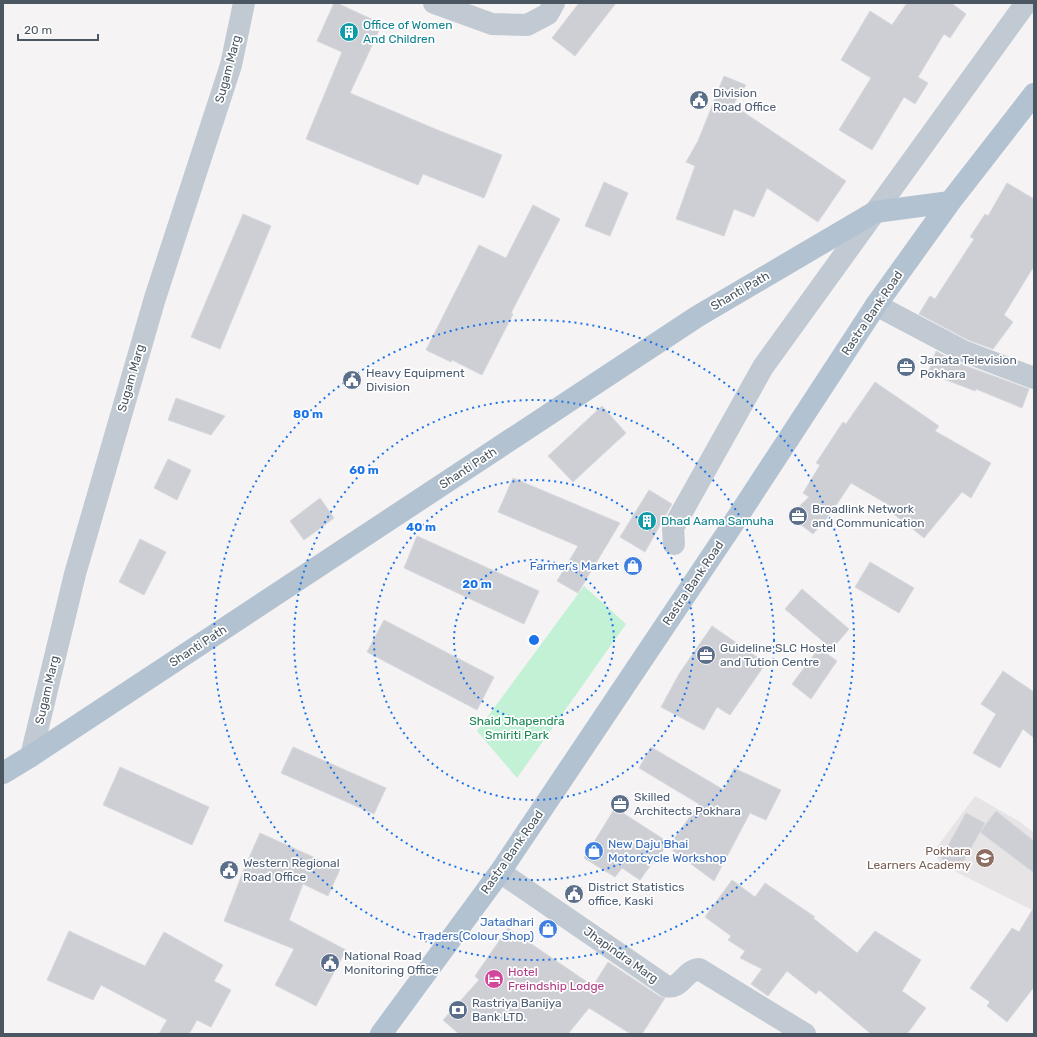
<svg xmlns="http://www.w3.org/2000/svg" width="1037" height="1037" font-family="Rubik,sans-serif">
<style>
.education{fill:#e6e4e5}
.green{fill:#c3f1d5}
.building{fill:#cdcfd5;stroke:#d7d9de}
.lines{fill:none;stroke-linecap:round;stroke-linejoin:round}
.minor{stroke:#c1cad2;stroke-width:22}
.major{stroke:#b3c2d1;stroke-width:22}
.ring{fill:none;stroke:#1a73e8;stroke-width:2;stroke-dasharray:2 4}
.labels{text-anchor:middle;stroke-width:3.5;stroke-linejoin:round;paint-order:stroke}
.culture-label{font-size:12px;fill:#0d838f;stroke:#fff;text-anchor:start}
.street-label{font-size:12px;fill:#4a5661;stroke:#fff}
.service-label{font-size:12px;fill:#4e5e75;stroke:#fff;text-anchor:start}
.shop-label{font-size:12px;fill:#366cbe;stroke:#fff;text-anchor:end}
.park-label{font-size:12px;fill:#17864f;stroke:#fff}
.education-label{font-size:12px;fill:#785e54;stroke:#fff;text-anchor:end}
.hotel-label{font-size:12px;fill:#b23c85;stroke:#fff;text-anchor:start}
.centre{fill:#1a73e8;stroke:#fff;stroke-width:2}
.ring-label{font-size:12px;text-anchor:middle;font-weight:bold;fill:#1a73e8;stroke:#fff;stroke-width:3.5;stroke-linejoin:round;paint-order:stroke}
</style>
<rect width="100%" height="100%" fill="#f5f3f3"/>
<path class="education" d="M 975,796 L 1020,822 L 1034,833 L 1034,911 L 940,864 L 934,851 Z"/>
<path class="green" d="M 584,586 L 626,624 L 517,778 L 477,731 Z"/>
<path class="building" d="M 334,3 L 337,3 L 382,24 L 350,93 L 440,131 L 502,155 L 484,198 L 423,174 L 418,185 L 306,139 L 342,52 L 317,41 Z
M 579,3 L 616,3 L 575,56 L 552,38 Z
M 907,3 L 951,3 L 966,14 L 950,38 L 944,34 L 918,77 L 928,83 L 915,104 L 904,97 L 872,150 L 839,130 L 871,78 L 841,60 L 870,11 L 892,25 Z
M 724,76 L 746,85 L 733,105 L 846,181 L 818,222 L 767,188 L 754,217 L 734,209 L 724,236 L 676,219 L 695,166 L 686,162 L 698,141 Z
M 604,182 L 628,193 L 610,236 L 585,226 Z
M 1007,183 L 1034,199 L 1034,266 L 1004,315 L 1013,322 L 993,349 L 968,340 L 919,314 L 930,296 L 935,299 L 974,239 L 970,237 L 985,214 L 988,216 Z
M 533,205 L 560,219 L 511,313 L 513,314 L 482,375 L 452,360 L 451,362 L 426,350 L 479,245 L 506,258 Z
M 243,214 L 271,226 L 220,349 L 191,337 Z
M 936,351 L 958,363 L 1029,389 L 1022,408 L 976,389 L 975,391 L 928,373 Z
M 875,382 L 939,426 L 935,431 L 991,463 L 971,498 L 962,492 L 924,538 L 886,508 L 889,505 L 851,483 L 831,513 L 813,534 L 789,516 L 809,497 L 803,493 L 820,465 L 816,463 L 843,422 L 846,424 Z
M 176,398 L 225,416 L 211,435 L 168,420 Z
M 602,406 L 626,433 L 573,482 L 548,456 Z
M 168,459 L 191,470 L 177,500 L 154,488 Z
M 513,478 L 620,523 L 578,593 L 557,581 L 578,546 L 498,512 Z
M 649,490 L 672,504 L 645,552 L 620,537 Z
M 320,498 L 334,518 L 304,540 L 290,521 Z
M 417,536 L 539,591 L 524,624 L 404,568 Z
M 140,539 L 166,552 L 144,595 L 119,582 Z
M 870,562 L 914,588 L 899,613 L 855,587 Z
M 802,589 L 849,629 L 832,649 L 785,609 Z
M 384,620 L 494,677 L 477,710 L 367,652 Z
M 712,626 L 766,663 L 730,715 L 717,707 L 704,730 L 661,707 L 679,674 Z
M 819,648 L 837,661 L 811,699 L 792,684 Z
M 1003,671 L 1034,692 L 1034,738 L 1023,729 L 1000,768 L 973,753 L 996,714 L 981,704 Z
M 293,747 L 386,788 L 374,814 L 281,773 Z
M 651,747 L 724,790 L 734,768 L 781,790 L 766,820 L 750,813 L 714,881 L 668,847 L 699,804 L 639,768 Z
M 120,767 L 209,807 L 192,845 L 103,805 Z
M 615,808 L 668,842 L 655,864 L 653,862 L 640,880 L 622,868 L 615,877 L 584,858 Z
M 996,811 L 1034,841 L 1034,873 L 980,832 L 959,869 L 941,858 L 966,813 L 985,823 L 980,832 Z
M 260,833 L 340,869 L 328,896 L 303,884 L 289,920 L 346,950 L 316,1006 L 275,985 L 294,949 L 224,921 L 244,869 Z
M 732,880 L 755,897 L 765,883 L 815,917 L 813,918 L 857,953 L 875,931 L 921,960 L 902,991 L 926,1008 L 907,1034 L 871,1034 L 819,990 L 816,994 L 787,971 L 768,996 L 751,984 L 762,969 L 740,958 L 745,951 L 728,940 L 731,936 L 705,917 Z
M 1034,907 L 1034,987 L 1007,1022 L 987,1006 L 990,1002 L 970,988 L 1012,928 L 1019,932 Z
M 508,928 L 593,986 L 608,962 L 659,996 L 665,998 L 642,1034 L 631,1034 L 589,1008 L 568,1034 L 459,1034 L 443,1020 L 479,980 L 475,976 Z
M 69,931 L 145,966 L 164,932 L 223,965 L 214,981 L 231,990 L 211,1027 L 197,1020 L 189,1034 L 159,1034 L 167,1020 L 101,985 L 93,1000 L 47,980 Z"/>
<g class="lines">
<path class="minor" d="M 434,3 L 492,24 L 527,25 L 548,14 L 554,3
M 876,305 L 963,351 L 1034,378
M 674,544 L 673,528 L 763,367 L 1026,3
M 31,756 L 75,574 L 155,298 L 231,65 L 244,3
M 500,872 L 666,986 C 681,990 685,970 699,969 L 805,1034"/>
<path class="major" d="M 3,773 L 31,756 L 698,316 L 875,212 L 950,202
M 381,1034 L 500,872 L 729,530 L 876,305 L 950,202 L 1034,94"/>
</g>
<g class="ring">
<circle cx="534" cy="640" r="80"/>
<circle cx="534" cy="640" r="160"/>
<circle cx="534" cy="640" r="240"/>
<circle cx="534" cy="640" r="320"/>
</g>
<defs>
<symbol id="building-disc" viewBox="-11 -11 22 22"><circle r="9.5" fill="#0f9aa8" stroke="#fff"/><path d="M-4-6H4V6H1V3H-1V6H-4ZM-2.5-4.3h1.7v1.8h-1.7ZM.8-4.3h1.7v1.8H.8ZM-2.5-1h1.7V.8h-1.7ZM.8-1h1.7V.8H.8Z" fill="#fff"/></symbol>
<symbol id="civic-disc" viewBox="-11 -11 22 22"><circle r="9.5" fill="#5c6f8a" stroke="#fff"/><path d="M-.6-6.5H3V-4.5H.6V-3L4-1V1h2V6H-6V1h2V-1L-.6-3ZM-1.2 2.5V6h2.4V2.5Z" fill="#fff"/></symbol>
<symbol id="office-disc" viewBox="-11 -11 22 22"><circle r="9.5" fill="#5c6f8a" stroke="#fff"/><path d="M-6-3h4V-5.5h4V-3h4V5H-6ZM-1-4.5V-3h2v-1.5ZM-6 0V1H6V0Z" fill="#fff"/></symbol>
<symbol id="shop-disc" viewBox="-11 -11 22 22"><circle r="9.5" fill="#3f7fe0" stroke="#fff"/><path d="M-5-2.5h2.3a2.7 3.5 0 0 1 5.4 0H5L5.5 6h-11ZM-1.5-2.5h3a1.5 2.3 0 0 0-3 0Z" fill="#fff"/></symbol>
<symbol id="school-disc" viewBox="-11 -11 22 22"><circle r="9.5" fill="#8d6e63" stroke="#fff"/><path d="M0-5L7-2L0 1L-7-2ZM-4 1L0 2.5L4 1V4Q0 6-4 4Z" fill="#fff"/></symbol>
<symbol id="hotel-disc" viewBox="-11 -11 22 22"><circle r="9.5" fill="#d1479c" stroke="#fff"/><path d="M-6-4.5h1.5V1H6V5H4.5V3h-9V5H-6ZM-4 0a1.8 1.8 0 1 1 3.6 0ZM.5 0V-2.5h3Q6-2.5 6 0Z" fill="#fff"/></symbol>
<symbol id="bank-disc" viewBox="-11 -11 22 22"><circle r="9.5" fill="#5c6f8a" stroke="#fff"/><path d="M-6-4H6V4H-6ZM0-2.3a2.3 2.3 0 1 0 0 4.6a2.3 2.3 0 1 0 0-4.6Z" fill="#fff"/></symbol>
</defs>
<g fill-rule="evenodd">
<use href="#building-disc" x="338" y="21" width="22" height="22"/>
<use href="#civic-disc" x="688" y="89" width="22" height="22"/>
<use href="#office-disc" x="895" y="356" width="22" height="22"/>
<use href="#civic-disc" x="341" y="369" width="22" height="22"/>
<use href="#office-disc" x="787" y="505" width="22" height="22"/>
<use href="#building-disc" x="636" y="510" width="22" height="22"/>
<use href="#shop-disc" x="622" y="555" width="22" height="22"/>
<use href="#office-disc" x="695" y="644" width="22" height="22"/>
<use href="#office-disc" x="609" y="793" width="22" height="22"/>
<use href="#shop-disc" x="583" y="840" width="22" height="22"/>
<use href="#school-disc" x="974" y="847" width="22" height="22"/>
<use href="#civic-disc" x="218" y="859" width="22" height="22"/>
<use href="#civic-disc" x="563" y="883" width="22" height="22"/>
<use href="#shop-disc" x="537" y="918" width="22" height="22"/>
<use href="#civic-disc" x="319" y="952" width="22" height="22"/>
<use href="#hotel-disc" x="483" y="968" width="22" height="22"/>
<use href="#bank-disc" x="447" y="999" width="22" height="22"/>
</g>
<g class="labels">
<g class="culture-label">
<text x="363" y="29">Office of Women<tspan x="363" dy="14">And Children</tspan></text>
<text x="661" y="525">Dhad Aama Samuha</text>
</g>
<g class="street-label">
<text transform="translate(228 69) rotate(-75)" y="4">Sugam Marg</text>
<text transform="translate(740 291) rotate(-30)" y="4">Shanti Path</text>
<text transform="translate(872 313) rotate(-56)" y="4">Rastra Bank Road</text>
<text transform="translate(131 378) rotate(-74)" y="4">Sugam Marg</text>
<text transform="translate(468 468) rotate(-33)" y="4">Shanti Path</text>
<text transform="translate(693 583) rotate(-56)" y="4">Rastra Bank Road</text>
<text transform="translate(198 646) rotate(-33)" y="4">Shanti Path</text>
<text transform="translate(47 690) rotate(-77)" y="4">Sugam Marg</text>
<text transform="translate(512 852) rotate(-55)" y="4">Rastra Bank Road</text>
<text transform="translate(621 955) rotate(35)" y="4">Jhapindra Marg</text>
</g>
<g class="service-label">
<text x="713" y="97">Division<tspan x="713" dy="14">Road Office</tspan></text>
<text x="920" y="364">Janata Television<tspan x="920" dy="14">Pokhara</tspan></text>
<text x="366" y="377">Heavy Equipment<tspan x="366" dy="14">Division</tspan></text>
<text x="812" y="513">Broadlink Network<tspan x="812" dy="14">and Communication</tspan></text>
<text x="720" y="652">Guideline SLC Hostel<tspan x="720" dy="14">and Tution Centre</tspan></text>
<text x="634" y="801">Skilled<tspan x="634" dy="14">Architects Pokhara</tspan></text>
<text x="243" y="867">Western Regional<tspan x="243" dy="14">Road Office</tspan></text>
<text x="588" y="891">District Statistics<tspan x="588" dy="14">office, Kaski</tspan></text>
<text x="344" y="960">National Road<tspan x="344" dy="14">Monitoring Office</tspan></text>
<text x="472" y="1007">Rastriya Banijya<tspan x="472" dy="14">Bank LTD.</tspan></text>
</g>
<g class="shop-label">
<text x="619" y="570">Farmer's Market</text>
<text x="608" y="848" text-anchor="start">New Daju Bhai<tspan x="608" dy="14">Motorcycle Workshop</tspan></text>
<text x="534" y="926">Jatadhari<tspan x="534" dy="14">Traders(Colour Shop)</tspan></text>
</g>
<g class="park-label">
<text x="517" y="725">Shaid Jhapendra<tspan x="517" dy="14">Smiriti Park</tspan></text>
</g>
<g class="education-label">
<text x="971" y="855">Pokhara<tspan x="971" dy="14">Learners Academy</tspan></text>
</g>
<g class="hotel-label">
<text x="508" y="976">Hotel<tspan x="508" dy="14">Freindship Lodge</tspan></text>
</g>
</g>
<circle cx="534" cy="640" r="6" class="centre"/>
<g class="ring-label">
<text x="308" y="418">80 m</text>
<text x="364" y="474">60 m</text>
<text x="421" y="531">40 m</text>
<text x="477" y="588">20 m</text>
</g>
<rect width="1037" height="1037" fill="none" stroke="#4a5661" stroke-width="8"/>
<path d="M18 34v6h80v-6" fill="none" stroke="#4a5661" stroke-width="2"/>
<text x="24" y="34" font-size="12" fill="#4a5661" stroke="#ffffff" stroke-width="3" paint-order="stroke">20 m</text>
</svg>
